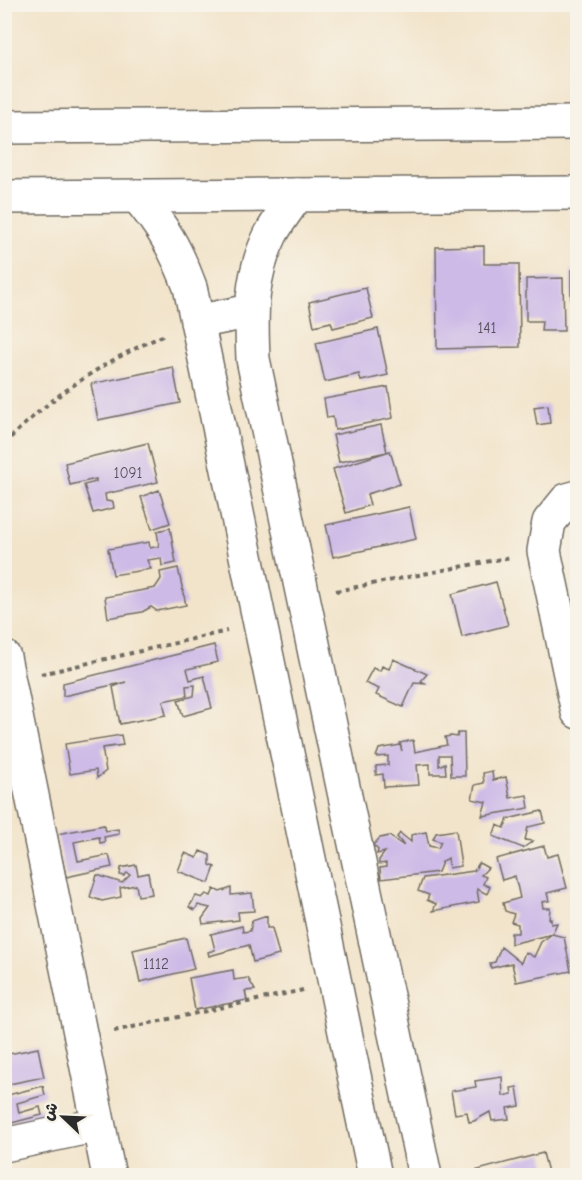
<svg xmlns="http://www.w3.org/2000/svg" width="582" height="1180" font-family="'Comic Neue','Playpen Sans Arabic',sans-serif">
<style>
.building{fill:#cdbae7}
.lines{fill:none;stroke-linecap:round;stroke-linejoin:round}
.street-casing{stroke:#716c63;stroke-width:36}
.secondary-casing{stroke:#716c63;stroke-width:36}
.path{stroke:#716c63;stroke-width:4;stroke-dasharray:4.5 4.5;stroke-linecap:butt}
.street{stroke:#fff;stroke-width:33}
.secondary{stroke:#fff;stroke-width:33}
.labels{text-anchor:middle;stroke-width:4.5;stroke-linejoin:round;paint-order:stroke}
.number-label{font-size:15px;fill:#544f5a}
</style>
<rect width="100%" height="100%" fill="#f7f3e8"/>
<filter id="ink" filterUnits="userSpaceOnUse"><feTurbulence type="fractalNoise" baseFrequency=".0167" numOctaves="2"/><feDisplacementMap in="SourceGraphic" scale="12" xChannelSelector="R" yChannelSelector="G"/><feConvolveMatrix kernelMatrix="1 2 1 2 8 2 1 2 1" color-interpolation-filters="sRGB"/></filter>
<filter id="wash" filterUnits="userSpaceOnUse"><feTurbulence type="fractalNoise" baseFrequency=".008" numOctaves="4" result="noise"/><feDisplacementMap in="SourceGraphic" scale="24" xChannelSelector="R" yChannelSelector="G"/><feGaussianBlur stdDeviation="1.35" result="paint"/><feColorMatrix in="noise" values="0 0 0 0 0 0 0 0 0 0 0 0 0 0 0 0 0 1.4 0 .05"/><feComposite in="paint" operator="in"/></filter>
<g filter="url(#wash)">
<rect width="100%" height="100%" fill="#f2e4cb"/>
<g id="blocks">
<path class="building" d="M 573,47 L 578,47 L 578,71 L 573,71 Z
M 484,246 L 484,264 L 519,264 L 520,347 L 437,349 L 436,247 Z
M 571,270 L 578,270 L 578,306 L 571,306 Z
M 563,278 L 564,331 L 541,331 L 542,321 L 526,321 L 526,279 Z
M 366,288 L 373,318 L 333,328 L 331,322 L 314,326 L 309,302 Z
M 378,329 L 388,375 L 361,381 L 359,374 L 325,382 L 316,343 Z
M 574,353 L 578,353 L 578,410 L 576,410 Z
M 173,367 L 180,403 L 98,420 L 91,384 Z
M 388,387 L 393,418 L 335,430 L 333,417 L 327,418 L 324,399 Z
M 548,405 L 550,423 L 537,425 L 534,407 Z
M 381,425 L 387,452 L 339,462 L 333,435 Z
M 148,443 L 158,482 L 105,494 L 106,501 L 113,502 L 114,508 L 93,513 L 84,485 L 96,482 L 96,479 L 70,485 L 65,463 Z
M 390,451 L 400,484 L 367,494 L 370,505 L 346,513 L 333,469 Z
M 159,490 L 170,523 L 152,529 L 141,497 Z
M 409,507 L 416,539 L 333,557 L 326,525 Z
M 170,528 L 176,563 L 162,566 L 161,558 L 147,560 L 151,569 L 113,575 L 108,549 L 149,542 L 150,548 L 159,546 L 157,531 Z
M 178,568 L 186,605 L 157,611 L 151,607 L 142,612 L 108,618 L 105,597 L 155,588 L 161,579 L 160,572 Z
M 496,582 L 508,625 L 462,637 L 452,594 Z
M 214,645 L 218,662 L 187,669 L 190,680 L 204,676 L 212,708 L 183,716 L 178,700 L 194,696 L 195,685 L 186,686 L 187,696 L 163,701 L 166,715 L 120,724 L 113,687 L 126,682 L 63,696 L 63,683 Z
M 393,659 L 427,674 L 421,681 L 427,684 L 414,683 L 403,707 L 376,695 L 379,689 L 365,683 L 373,668 L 380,671 L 382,666 L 389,669 Z
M 458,733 L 464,733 L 465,776 L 451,776 L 450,755 L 439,755 L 439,766 L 445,763 L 446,774 L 430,774 L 430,764 L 417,765 L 419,785 L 384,787 L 383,774 L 376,775 L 376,766 L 388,765 L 388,756 L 376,757 L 379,749 L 400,745 L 402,751 L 400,743 L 413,740 L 415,752 L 447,745 L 445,737 L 451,736 L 457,737 Z
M 121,735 L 123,745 L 102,748 L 106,771 L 97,778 L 96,770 L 70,774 L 65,744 Z
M 492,771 L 493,780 L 506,777 L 510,798 L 527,795 L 529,808 L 482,816 L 486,802 L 472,799 L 475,785 L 484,783 L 483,773 Z
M 542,811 L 545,823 L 528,827 L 525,840 L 533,841 L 523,848 L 493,836 L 497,825 L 504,828 L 508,819 Z
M 104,825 L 105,831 L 118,829 L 119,834 L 104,837 L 105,842 L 100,843 L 99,837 L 74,842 L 78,861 L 109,855 L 112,867 L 66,877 L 57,834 Z
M 456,830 L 461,866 L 449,868 L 448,858 L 442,862 L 438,872 L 381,879 L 380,868 L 386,867 L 386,863 L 379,864 L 379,860 L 385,852 L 377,854 L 378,850 L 373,845 L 380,838 L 389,836 L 404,846 L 397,837 L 400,833 L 411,842 L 411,835 L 426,832 L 429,846 L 438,848 L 441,842 L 433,839 L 436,833 Z
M 544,846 L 547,857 L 558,854 L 567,888 L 547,893 L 549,901 L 542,902 L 543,908 L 550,908 L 549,919 L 551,919 L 551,924 L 557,923 L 552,934 L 511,944 L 511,933 L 518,933 L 518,924 L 511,922 L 514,914 L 505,911 L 503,903 L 520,898 L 515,876 L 502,880 L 496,859 Z
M 200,851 L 210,855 L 210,865 L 215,867 L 209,883 L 178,871 L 185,853 L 197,858 Z
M 479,863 L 488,868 L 481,875 L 486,877 L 483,884 L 490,887 L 487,894 L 477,889 L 479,902 L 433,911 L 436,904 L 427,900 L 429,895 L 418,891 L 423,878 L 474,871 Z
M 136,865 L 138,875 L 148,873 L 152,894 L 138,896 L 136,885 L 120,888 L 121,897 L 102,901 L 90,897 L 97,875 L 122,883 L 130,875 L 127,873 L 124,876 L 120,875 L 121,868 Z
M 231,888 L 231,895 L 252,893 L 254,911 L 238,912 L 239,920 L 203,924 L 202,919 L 210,908 L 198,905 L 195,910 L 189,907 L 196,896 L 202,898 L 206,894 L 211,896 L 214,889 L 220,892 Z
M 267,916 L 267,928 L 272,928 L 279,955 L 253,962 L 249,945 L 209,956 L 208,952 L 215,950 L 211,934 L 242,926 L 243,932 L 250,931 L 252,921 Z
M 552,934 L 564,937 L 571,971 L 516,982 L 512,963 L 491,968 L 490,963 L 495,962 L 501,947 L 521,963 L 525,952 L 534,957 L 541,942 Z
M 186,938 L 194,969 L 140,982 L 133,950 Z
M 233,970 L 234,980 L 248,978 L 255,990 L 245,991 L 247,1000 L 195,1010 L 189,978 Z
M 38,1048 L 44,1077 L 4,1085 L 4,1055 Z
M 502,1077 L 503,1096 L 512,1094 L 511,1088 L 517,1087 L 520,1106 L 507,1108 L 509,1119 L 492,1121 L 490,1112 L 474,1121 L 469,1122 L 467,1112 L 455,1114 L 451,1091 L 476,1087 L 475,1081 Z
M 43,1086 L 45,1095 L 17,1103 L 19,1113 L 40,1107 L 42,1115 L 4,1125 L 4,1096 Z
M 543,1153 L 549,1176 L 459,1176 L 459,1175 Z"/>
</g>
</g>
<g filter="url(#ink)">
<use href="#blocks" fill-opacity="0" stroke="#716c63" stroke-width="1.5"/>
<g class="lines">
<defs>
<path id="street" d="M 297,195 C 288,208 278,221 271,234 C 250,276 251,314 253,359 L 425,1176
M 137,196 C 163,227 176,249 190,287 L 375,1176
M 197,322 L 251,311
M 578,497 L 567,500 L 549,522 L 544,551 L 578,712
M 4,657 L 109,1176
M 4,1145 L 98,1125"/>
<path id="secondary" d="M 4,127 L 578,123
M 4,197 L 578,193"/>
</defs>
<use href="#street" class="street-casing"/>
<use href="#secondary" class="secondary-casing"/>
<path class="path" d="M 4,444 C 51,396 105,360 167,334
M 336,591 L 511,557
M 41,674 L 227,631
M 114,1031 L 303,990"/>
<use href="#street" class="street"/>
<use href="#secondary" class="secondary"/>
</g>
</g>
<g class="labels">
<g class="number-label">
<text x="487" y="333">141</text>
<text x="128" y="478">1091</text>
<text x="156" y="969">1112</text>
</g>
</g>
<rect width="582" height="1180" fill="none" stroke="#f7f3e8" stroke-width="24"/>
<g transform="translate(63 1117) rotate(293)" stroke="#f7f3e8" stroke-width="4.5" paint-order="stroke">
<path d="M0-4.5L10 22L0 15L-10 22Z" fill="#2b2b2b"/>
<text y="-9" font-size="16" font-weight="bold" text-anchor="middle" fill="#2b2b2b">ش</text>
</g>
</svg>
